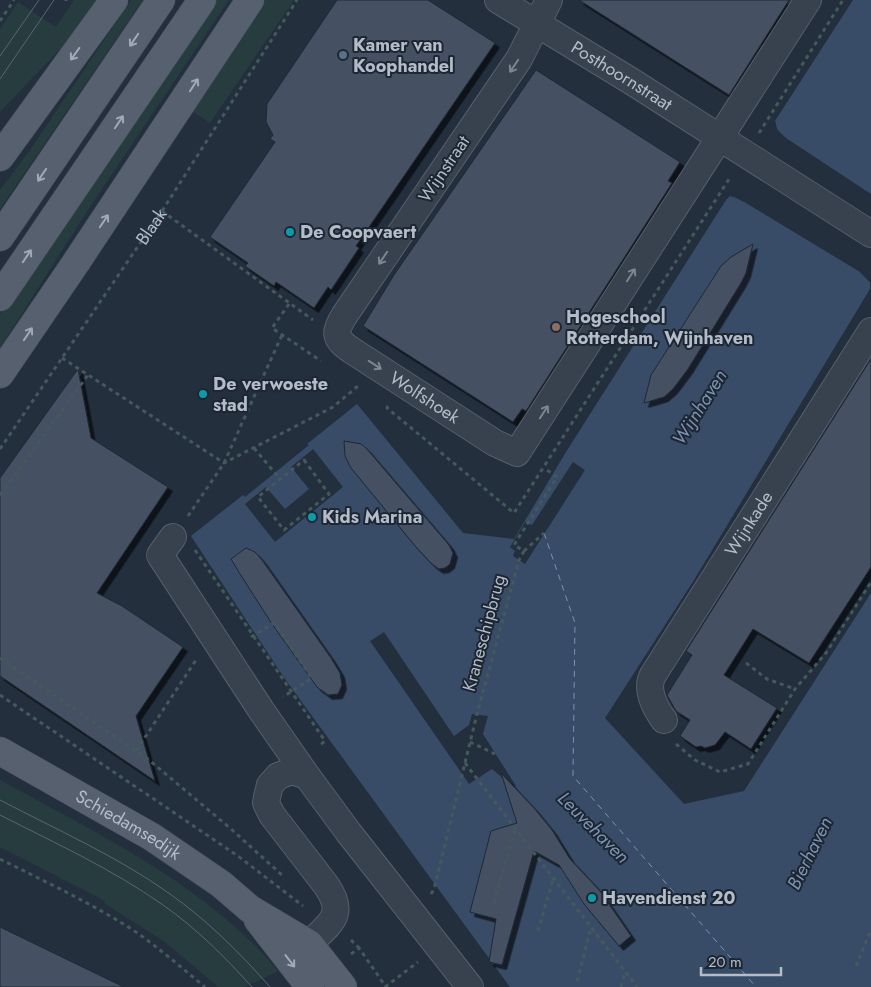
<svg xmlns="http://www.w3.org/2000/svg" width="871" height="987" font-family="Jost,sans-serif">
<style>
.green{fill:#263c3f}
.water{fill:#394c67}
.pier{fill:#242f3e}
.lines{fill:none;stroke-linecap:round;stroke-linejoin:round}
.ferry{stroke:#7c92b1;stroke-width:1;stroke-dasharray:6 5;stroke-linecap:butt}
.building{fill:#455162;stroke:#1f2835;filter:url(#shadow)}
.minor-casing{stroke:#565f6c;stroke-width:28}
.major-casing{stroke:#414a57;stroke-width:29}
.path{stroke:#44595c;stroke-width:3;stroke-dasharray:4 4;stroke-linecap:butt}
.minor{stroke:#38414e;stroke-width:26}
.major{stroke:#56606e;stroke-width:28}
.tram{stroke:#5a6575;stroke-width:1}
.oneway{stroke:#a1aab7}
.oneway2{stroke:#7c8592}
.service-dot{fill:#5c6f8a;stroke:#1d2633;stroke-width:2}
.culture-dot{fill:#0f9aa8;stroke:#1d2633;stroke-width:2}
.education-dot{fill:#8d6e63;stroke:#1d2633;stroke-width:2}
.labels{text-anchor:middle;stroke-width:4;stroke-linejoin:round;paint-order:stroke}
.poi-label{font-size:18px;font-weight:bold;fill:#b4bcc9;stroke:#1d2633;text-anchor:start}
.street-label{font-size:18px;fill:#b4bcc9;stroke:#1d2633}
.water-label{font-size:19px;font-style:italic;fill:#7c92b1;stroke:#1d2633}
</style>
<defs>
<filter id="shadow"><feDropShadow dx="4.5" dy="4.5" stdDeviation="0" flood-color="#0009"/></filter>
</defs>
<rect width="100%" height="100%" fill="#242f3e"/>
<path class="green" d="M 74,0 L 107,0 L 0,112 L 0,29 L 18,2 L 56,27 Z
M 131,0 L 143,0 L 0,209 L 0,190 L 30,150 Z
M 215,0 L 229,0 L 86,213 L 0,348 L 0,314 Z
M 263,0 L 294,0 L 210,123 L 188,109 Z
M 0,780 C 98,834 205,884 278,971 L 245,987 L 218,987 L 165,942 L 104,903 L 105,901 L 0,847 Z"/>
<path class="water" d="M 853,0 L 871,0 L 871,256 L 860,272 L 870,282 L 870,289 L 694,580 L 605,718 L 684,804 L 744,791 L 871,593 L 871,987 L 510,987 L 285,679 L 191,536 L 243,495 L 245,497 L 309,445 L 307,444 L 357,404 L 463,533 L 514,539 L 566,452 L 726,200 L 730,196 L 735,197 L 745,202 L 786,139 L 777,129 L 775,121 Z"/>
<path class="pier" d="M 775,121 L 777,130 L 786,138 L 871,194 L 871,261 L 864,272 L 871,279 L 870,282 L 860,272 L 746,203 L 734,197 L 730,196 L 732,194 L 735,194 L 745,199 L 783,139 L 775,131 L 773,125 Z
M 313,449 L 343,487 L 275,542 L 245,504 L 266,487 L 285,509 L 309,489 L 291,467 Z
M 573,462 L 585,470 L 525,564 L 513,556 L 515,551 L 510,547 L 525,522 L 532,525 Z
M 384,632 L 454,736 L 469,725 L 472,714 L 488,716 L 483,734 L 516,786 L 514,788 L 492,769 L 469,784 L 370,641 Z"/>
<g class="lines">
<path class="ferry" d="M 544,533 L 575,623 L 573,776 L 756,987"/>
</g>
<path class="building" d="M 337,0 L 428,0 L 495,43 L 356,246 L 359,248 L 331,290 L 328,287 L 314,308 L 276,282 L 274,286 L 245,266 L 248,263 L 210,237 L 275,142 L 270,139 L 273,135 L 266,122 L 267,104 Z
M 579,0 L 789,0 L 729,95 Z
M 536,70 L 680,162 L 668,181 L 672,183 L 526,411 L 522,409 L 513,422 L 363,326 L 394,275 Z
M 753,244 L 746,273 L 741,283 L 688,369 L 673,389 L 664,397 L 644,403 L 651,375 L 721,266 L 731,257 Z
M 871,359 L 871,567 L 809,663 L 753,629 L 724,675 L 777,708 L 751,749 L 725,732 L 715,745 L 705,748 L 701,746 L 696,747 L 680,736 L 690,720 L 676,711 L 667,695 L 692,655 L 686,651 Z
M 78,369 L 91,438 L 168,487 L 97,593 L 122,606 L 183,647 L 136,716 L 155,781 L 0,676 L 0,478 Z
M 344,441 L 361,444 L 366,448 L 449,545 L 453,553 L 450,564 L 445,568 L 439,569 L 432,564 L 416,547 L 351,468 L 345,456 Z
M 246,548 L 255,552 L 262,560 L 331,658 L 340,673 L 342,685 L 338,694 L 328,695 L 317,687 L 272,624 L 240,574 L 231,559 Z
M 501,773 L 534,808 L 552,830 L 570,859 L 600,891 L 631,936 L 619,946 L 584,904 L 559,865 L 534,851 L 502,965 L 489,962 L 496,919 L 470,912 L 491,831 L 517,823 Z
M 0,927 L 68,960 L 124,987 L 0,987 Z"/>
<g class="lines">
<defs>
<g id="minor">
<path id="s2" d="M 498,0 L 631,81 L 871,234"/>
<path id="s3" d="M 549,0 L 519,59 L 344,316 C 334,333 334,338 351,350 L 495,443 L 517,453 L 808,0"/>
<path d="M 173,537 L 160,555 L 261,710 L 307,776"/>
<path id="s4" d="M 664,720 C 655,708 645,689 653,675 L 871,331"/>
<path d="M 309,944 C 330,923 347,915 326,885 L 272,815 L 266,803 L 267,797 L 270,785 L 278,776 L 292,771 L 307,776 L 349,833 L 470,987"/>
</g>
<g id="major">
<path d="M 0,157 L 114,0"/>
<path d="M 0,237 L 161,0"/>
<path d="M 0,297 L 202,0"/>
<path d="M 0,374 L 77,261 L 250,0"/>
<path id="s5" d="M 0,751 L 152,837 L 221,884 L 250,909 L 309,944 L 343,987"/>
<path d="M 258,920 L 310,987"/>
</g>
</defs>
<use href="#minor" class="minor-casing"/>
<use href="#major" class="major-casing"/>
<g class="path">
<path d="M 66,1 L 66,0"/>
<path d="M 0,21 L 14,0"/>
<path d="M 759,133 L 843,0"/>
<path d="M 162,211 L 313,320"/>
<path d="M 289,304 L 272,328 L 321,361"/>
<path d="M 62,358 L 224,463 L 333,407 L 358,386"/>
<path d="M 388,406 L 387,408 L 514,513 L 731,176"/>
<path d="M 254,448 L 280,479"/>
<path id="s1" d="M 0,449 L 162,211 L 297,0"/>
<path d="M 304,460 L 329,494 L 284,530 L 258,497 Z"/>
<path d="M 0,495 L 88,375"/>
<path d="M 188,516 L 224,463 L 282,335"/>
<path d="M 195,550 L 325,741 L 319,746"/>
<path d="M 524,551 L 544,533"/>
<path d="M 251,637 L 274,623 L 312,678 L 283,697"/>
<path d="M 0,658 L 149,760 L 230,828 L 283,876"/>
<path d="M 746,663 L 767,679 L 795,689"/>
<path d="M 0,695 L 238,856 L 303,906"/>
<path d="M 470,742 L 495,754"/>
<path d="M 676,744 L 695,760 L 720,772 L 748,764 L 795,689 L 826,653 L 871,582"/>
<path d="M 136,751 L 196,660"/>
<path d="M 465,763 L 637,987"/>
<path d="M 0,859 C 46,882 93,904 136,932 C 160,949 182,968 205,987"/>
<path d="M 431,894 L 434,889 L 477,714 L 519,560 L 524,551 L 514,545 L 557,477 L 544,468"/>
<path d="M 494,903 L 515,829"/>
<path d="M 538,931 L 553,879"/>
<path d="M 351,940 L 359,948"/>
<path d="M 351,954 L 359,948 L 386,987"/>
<path d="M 856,966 L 871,929"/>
<path d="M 577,981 L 591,928"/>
<path d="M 385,987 L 418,962"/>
<path d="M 621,987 L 625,972"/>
</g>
<use href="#minor" class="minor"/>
<use href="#major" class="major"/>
<path class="tram" d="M 0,56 L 39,0
M 0,79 L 54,0
M 0,800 C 57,830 117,856 170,894 C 207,920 240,953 270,987
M 0,815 C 55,843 112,869 163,905 C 196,928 225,957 252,987"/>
</g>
<defs><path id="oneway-shaft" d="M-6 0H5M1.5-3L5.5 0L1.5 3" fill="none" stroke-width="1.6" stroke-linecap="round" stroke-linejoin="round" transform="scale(1.25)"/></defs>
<g class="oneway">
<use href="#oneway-shaft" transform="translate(134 40) rotate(124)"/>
<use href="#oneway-shaft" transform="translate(75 54) rotate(126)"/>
<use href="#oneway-shaft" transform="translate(194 85) rotate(-57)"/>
<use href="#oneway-shaft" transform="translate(119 122) rotate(-56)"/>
<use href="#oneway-shaft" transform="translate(42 175) rotate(124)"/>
<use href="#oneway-shaft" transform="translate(104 221) rotate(-56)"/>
<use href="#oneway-shaft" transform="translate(27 256) rotate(-56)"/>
<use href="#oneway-shaft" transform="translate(28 334) rotate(-56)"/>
<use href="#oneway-shaft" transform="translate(290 961) rotate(52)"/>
</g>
<g class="oneway2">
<use href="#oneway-shaft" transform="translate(514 66) rotate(124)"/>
<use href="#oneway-shaft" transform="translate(383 258) rotate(124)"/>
<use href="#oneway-shaft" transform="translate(631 275) rotate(-57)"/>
<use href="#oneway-shaft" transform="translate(375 365) rotate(33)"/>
<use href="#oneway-shaft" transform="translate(544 412) rotate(-57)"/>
</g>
<circle class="service-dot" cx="343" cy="55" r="5"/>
<g class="culture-dot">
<circle cx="290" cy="232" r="5"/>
<circle cx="203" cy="394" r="5"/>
<circle cx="312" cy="517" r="5"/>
<circle cx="592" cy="898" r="5"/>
</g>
<circle class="education-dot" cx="556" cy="327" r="5"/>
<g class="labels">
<g class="poi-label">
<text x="353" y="51">Kamer van<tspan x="353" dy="21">Koophandel</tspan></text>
<text x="300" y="238">De Coopvaert</text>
<text x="566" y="323">Hogeschool<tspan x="566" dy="21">Rotterdam, Wijnhaven</tspan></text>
<text x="213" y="390">De verwoeste<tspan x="213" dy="21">stad</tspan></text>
<text x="322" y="523">Kids Marina</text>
<text x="602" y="904">Havendienst 20</text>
</g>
<g class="street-label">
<text dy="6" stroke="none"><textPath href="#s2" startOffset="145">Posthoornstraat</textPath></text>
<text transform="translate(444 169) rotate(-56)" y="6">Wijnstraat</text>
<text dy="6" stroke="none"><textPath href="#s1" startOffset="269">Blaak</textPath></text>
<text dy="6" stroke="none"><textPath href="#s3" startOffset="506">Wolfshoek</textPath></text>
<text dy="6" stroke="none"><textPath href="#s4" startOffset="228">Wijnkade</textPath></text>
<text transform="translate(484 633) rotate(-75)" y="6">Kraneschipbrug</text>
<text dy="6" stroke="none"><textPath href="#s5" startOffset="148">Schiedamsedijk</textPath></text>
</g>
<g class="water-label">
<text transform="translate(699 407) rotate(-58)" y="7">Wijnhaven</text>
<text transform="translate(594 827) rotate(45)" y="7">Leuvehaven</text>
<text transform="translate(809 853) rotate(-64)" y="7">Bierhaven</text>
</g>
</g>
<path d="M701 967v8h80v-8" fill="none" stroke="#b4bcc9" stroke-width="2.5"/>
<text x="708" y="967" font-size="15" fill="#b4bcc9" stroke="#1d2633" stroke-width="4" paint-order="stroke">20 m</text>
</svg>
